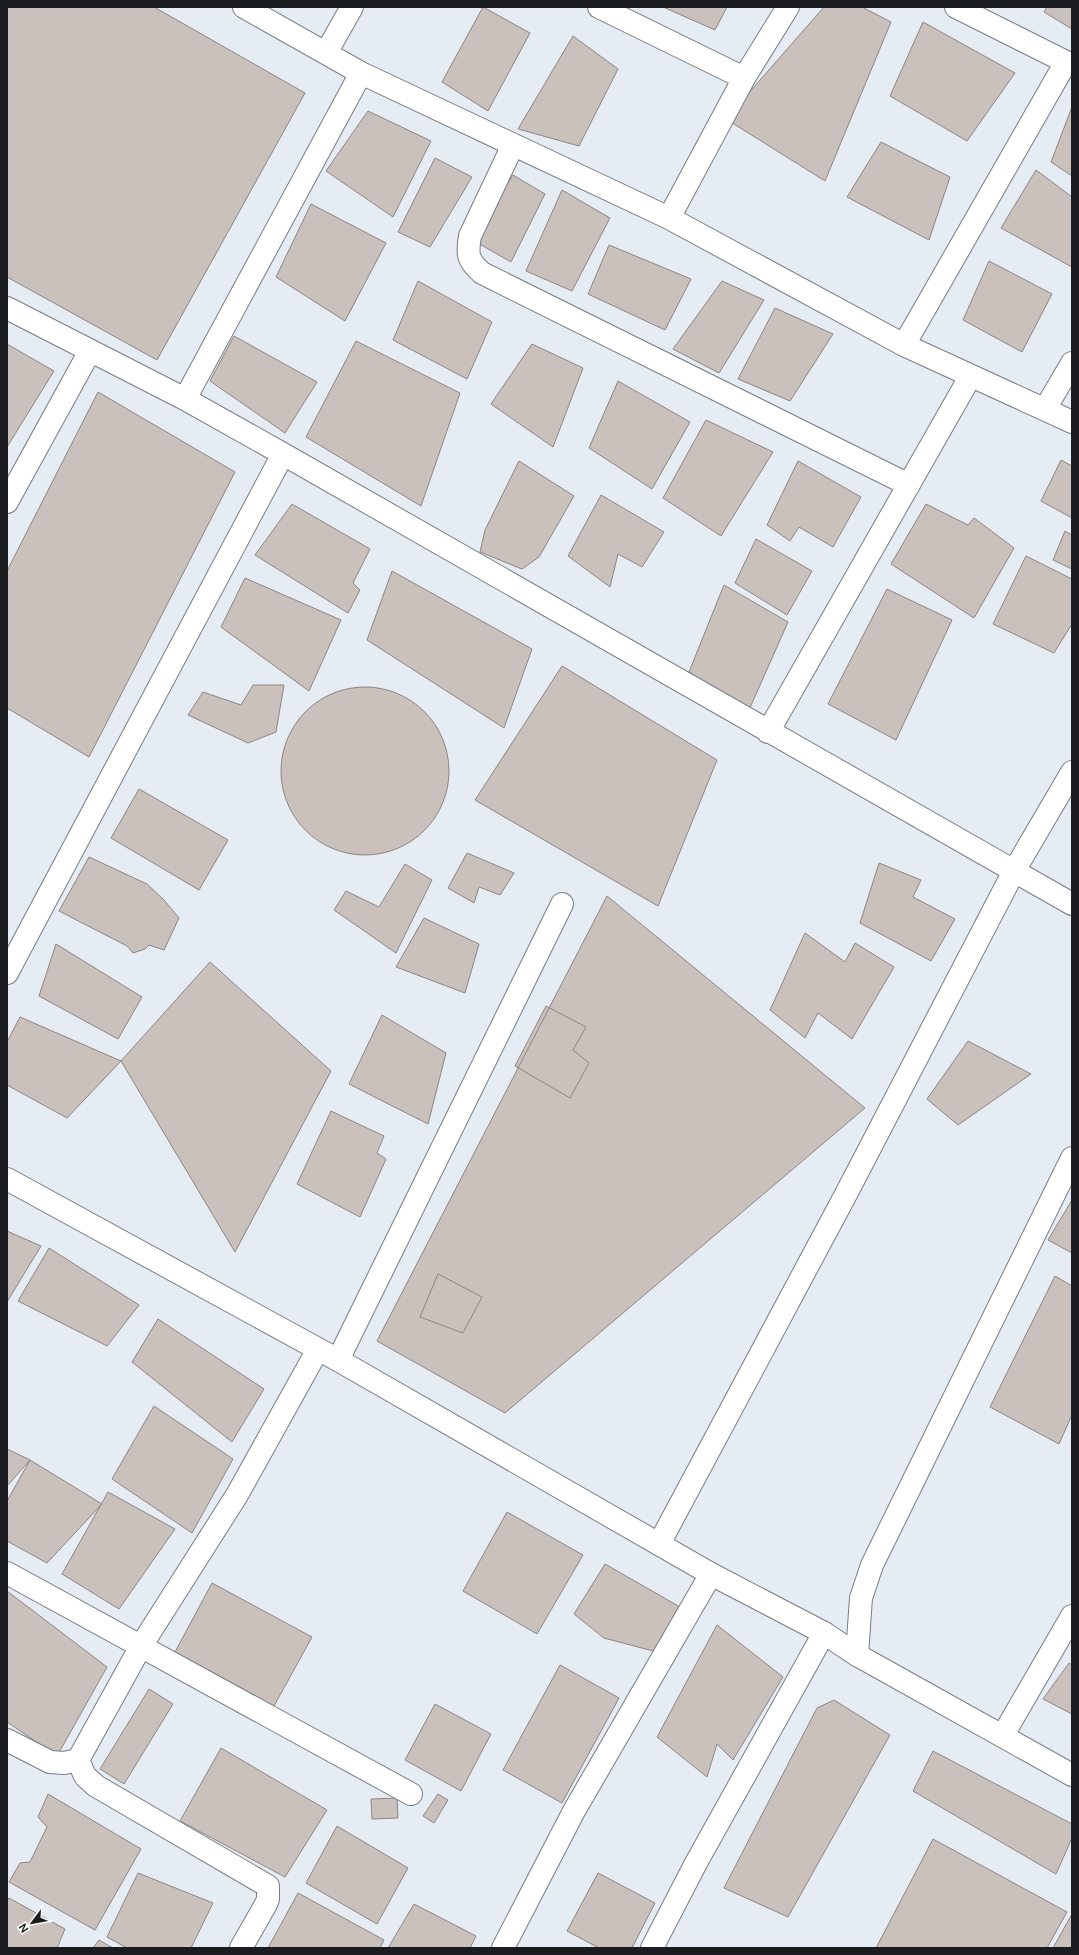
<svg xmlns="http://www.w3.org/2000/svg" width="1079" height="1955" font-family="'DM Sans',sans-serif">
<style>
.building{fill:#cac1bc;stroke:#8d8580}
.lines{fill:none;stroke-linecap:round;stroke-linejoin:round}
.minor-casing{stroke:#777d84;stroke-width:24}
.tertiary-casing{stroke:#777d84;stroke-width:24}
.minor{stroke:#fff;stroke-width:22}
.tertiary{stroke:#fff;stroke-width:22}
</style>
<rect width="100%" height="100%" fill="#e6ecf4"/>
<path class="building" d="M 7,7 L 154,7 L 305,93 L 157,360 L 7,277 Z
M 483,7 L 530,33 L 488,111 L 442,82 Z
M 663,7 L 727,7 L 715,30 Z
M 824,7 L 862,7 L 891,22 L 825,181 L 726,119 Z
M 1047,7 L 1072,7 L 1072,29 L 1044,12 Z
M 923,22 L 1015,73 L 967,141 L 890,96 Z
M 573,36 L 618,69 L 579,146 L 518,129 Z
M 1072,107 L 1072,176 L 1051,162 Z
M 368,111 L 431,141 L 393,217 L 326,171 Z
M 881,142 L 950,177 L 929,240 L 847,197 Z
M 435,158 L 472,177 L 430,247 L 398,232 Z
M 1036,170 L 1072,197 L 1072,267 L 1001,228 Z
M 513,175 L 545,194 L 511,262 L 471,239 Z
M 562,190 L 610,218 L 572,291 L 526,271 Z
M 311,204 L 386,243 L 345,321 L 276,277 Z
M 609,245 L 691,279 L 665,330 L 588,294 Z
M 989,261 L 1052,294 L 1022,352 L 963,320 Z
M 418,281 L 492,322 L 467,379 L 393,340 Z
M 722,281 L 764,300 L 719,373 L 673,349 Z
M 775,308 L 833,334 L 790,401 L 738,379 Z
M 234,336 L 317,382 L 285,433 L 210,381 Z
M 356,341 L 460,393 L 421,506 L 306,437 Z
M 7,344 L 54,371 L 7,447 Z
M 532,344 L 583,368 L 553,447 L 491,404 Z
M 618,381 L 690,422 L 652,489 L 589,448 Z
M 98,392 L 235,472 L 89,757 L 7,708 L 7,571 Z
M 706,420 L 773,452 L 721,536 L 663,498 Z
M 1061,460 L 1072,466 L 1072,518 L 1041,501 Z
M 519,461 L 574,496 L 539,557 L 522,569 L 480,552 L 485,530 Z
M 798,461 L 861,497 L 833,547 L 799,527 L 790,541 L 767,525 Z
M 601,495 L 664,532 L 642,567 L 618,554 L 610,587 L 568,556 Z
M 292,504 L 370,549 L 353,583 L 360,590 L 348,613 L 255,555 Z
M 926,504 L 968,525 L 974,518 L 1014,548 L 974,618 L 891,564 Z
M 1065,531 L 1072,535 L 1072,569 L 1053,560 Z
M 756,539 L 812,571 L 787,615 L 735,583 Z
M 1026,556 L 1072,579 L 1072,624 L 1054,653 L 993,624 Z
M 392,571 L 532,649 L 504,728 L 367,640 Z
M 245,578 L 341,620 L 309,691 L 221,627 Z
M 724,585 L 788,622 L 749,710 L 689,672 Z
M 887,589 L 952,620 L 896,740 L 828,704 Z
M 562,666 L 717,760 L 658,906 L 475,800 Z
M 253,685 L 284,685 L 276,732 L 248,743 L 188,715 L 203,692 L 241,705 Z
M281 771a84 84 0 1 1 168 0a84 84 0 1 1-168 0Z
M 139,789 L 228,840 L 199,890 L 111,838 Z
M 467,853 L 514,873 L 500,895 L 479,887 L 474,903 L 448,888 Z
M 89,857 L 147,884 L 164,900 L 179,918 L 164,950 L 149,945 L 145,949 L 133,953 L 127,946 L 59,911 Z
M 879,863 L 921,880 L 913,897 L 955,919 L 931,961 L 860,923 Z
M 405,864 L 432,880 L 396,953 L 334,910 L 346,891 L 379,907 Z
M 607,896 L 865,1108 L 505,1413 L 377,1341 Z
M 424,918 L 479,944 L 465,993 L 396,967 Z
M 805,933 L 845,962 L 855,943 L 894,967 L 852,1039 L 818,1013 L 805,1038 L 770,1010 Z
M 56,944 L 142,997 L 118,1039 L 39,996 Z
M 210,962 L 331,1071 L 235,1252 L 121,1061 Z
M 546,1006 L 586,1027 L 573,1050 L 589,1063 L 570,1098 L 515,1066 Z
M 382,1015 L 446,1053 L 428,1124 L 349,1084 Z
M 20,1017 L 121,1061 L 67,1118 L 7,1085 L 7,1042 Z
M 968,1041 L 1031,1074 L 958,1125 L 927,1099 Z
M 331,1111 L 384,1136 L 377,1153 L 386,1159 L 360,1217 L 297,1184 Z
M 1072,1200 L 1072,1253 L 1048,1240 Z
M 7,1231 L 41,1246 L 7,1302 Z
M 49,1248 L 139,1305 L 107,1346 L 18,1301 Z
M 438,1274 L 482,1297 L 463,1333 L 420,1317 Z
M 1055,1276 L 1072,1286 L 1072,1415 L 1059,1444 L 990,1407 Z
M 158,1319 L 264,1389 L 232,1442 L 132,1362 Z
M 154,1406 L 233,1459 L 192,1533 L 112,1479 Z
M 7,1449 L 30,1460 L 7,1486 Z
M 30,1460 L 102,1504 L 47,1563 L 7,1541 L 7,1501 Z
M 108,1492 L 175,1529 L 119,1609 L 62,1574 Z
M 507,1512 L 583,1555 L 537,1634 L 463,1591 Z
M 605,1564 L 680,1607 L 657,1652 L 604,1638 L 574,1614 Z
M 212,1583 L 312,1637 L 274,1706 L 175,1652 Z
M 7,1591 L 107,1667 L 57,1756 L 7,1722 Z
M 717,1625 L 783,1677 L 733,1760 L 717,1744 L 707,1777 L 657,1737 Z
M 1069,1663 L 1072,1665 L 1072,1714 L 1043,1699 Z
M 560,1665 L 619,1698 L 562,1803 L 503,1770 Z
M 149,1689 L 173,1704 L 124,1784 L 100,1769 Z
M 834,1700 L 890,1735 L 788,1917 L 724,1888 L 817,1708 Z
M 435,1704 L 491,1734 L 461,1791 L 405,1760 Z
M 221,1748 L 327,1810 L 285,1877 L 180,1821 Z
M 933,1751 L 1072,1824 L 1072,1838 L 1056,1874 L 913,1791 Z
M 48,1794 L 141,1849 L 95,1930 L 9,1882 L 20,1863 L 30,1862 L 47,1827 L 38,1817 Z
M 438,1794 L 448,1800 L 434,1823 L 423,1816 Z
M 397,1798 L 398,1818 L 372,1819 L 371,1799 Z
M 337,1826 L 408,1868 L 377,1924 L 306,1883 Z
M 933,1839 L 1067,1912 L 1047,1948 L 876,1948 Z
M 138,1873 L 213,1903 L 191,1948 L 127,1948 L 107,1937 Z
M 598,1873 L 655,1903 L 632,1948 L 599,1948 L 567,1931 Z
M 298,1893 L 384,1940 L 380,1948 L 268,1948 Z
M 9,1898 L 65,1929 L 57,1948 L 7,1948 L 7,1901 Z
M 414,1904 L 476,1936 L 470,1948 L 388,1948 Z
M 1072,1914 L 1072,1948 L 1053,1948 Z
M 99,1940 L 113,1948 L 93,1948 Z"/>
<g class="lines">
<defs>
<path id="minor" d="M 244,7 L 361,73 L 669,218 L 904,345 L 1072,422
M 599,7 L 744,78
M 956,7 L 1072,65
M 326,53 L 352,7
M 513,145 L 470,236 C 467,254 467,260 482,273 L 909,485
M 669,218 L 744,78 L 788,7
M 7,308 L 185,399 L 283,454 L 1072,904
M 904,345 L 1066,62
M 185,399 L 361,73
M 1045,409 L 1072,363
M 7,502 L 90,351
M 768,732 L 970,377
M 7,973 L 283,454
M 338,1360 L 562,904
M 659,1544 L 845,1196 L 1014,871 L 1072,772
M 7,1573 L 411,1794
M 857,1655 L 861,1598 L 872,1565 L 1072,1158
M 1003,1735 L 1072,1616
M 7,1740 L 50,1762 L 64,1763 L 78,1760 L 141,1646 L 237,1495 L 317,1351
M 78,1760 L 85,1776 L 96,1786 L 268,1886 L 268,1899 L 266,1904 L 241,1948
M 503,1948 L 574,1811 L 711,1574
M 652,1948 L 696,1863 L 824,1633"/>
<path id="tertiary" d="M 7,1179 L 338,1360 L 711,1574 L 824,1633 L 857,1655 L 1072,1775"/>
</defs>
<use href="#minor" class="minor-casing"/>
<use href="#tertiary" class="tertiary-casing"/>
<use href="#minor" class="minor"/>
<use href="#tertiary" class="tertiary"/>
</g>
<rect width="1079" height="1955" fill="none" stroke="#1a1c1f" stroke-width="16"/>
<g transform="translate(32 1923) rotate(238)" stroke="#ffffff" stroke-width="3" paint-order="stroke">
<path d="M0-3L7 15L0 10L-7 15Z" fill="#1a1c1f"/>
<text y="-6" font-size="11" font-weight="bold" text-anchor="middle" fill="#1a1c1f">N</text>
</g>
</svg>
